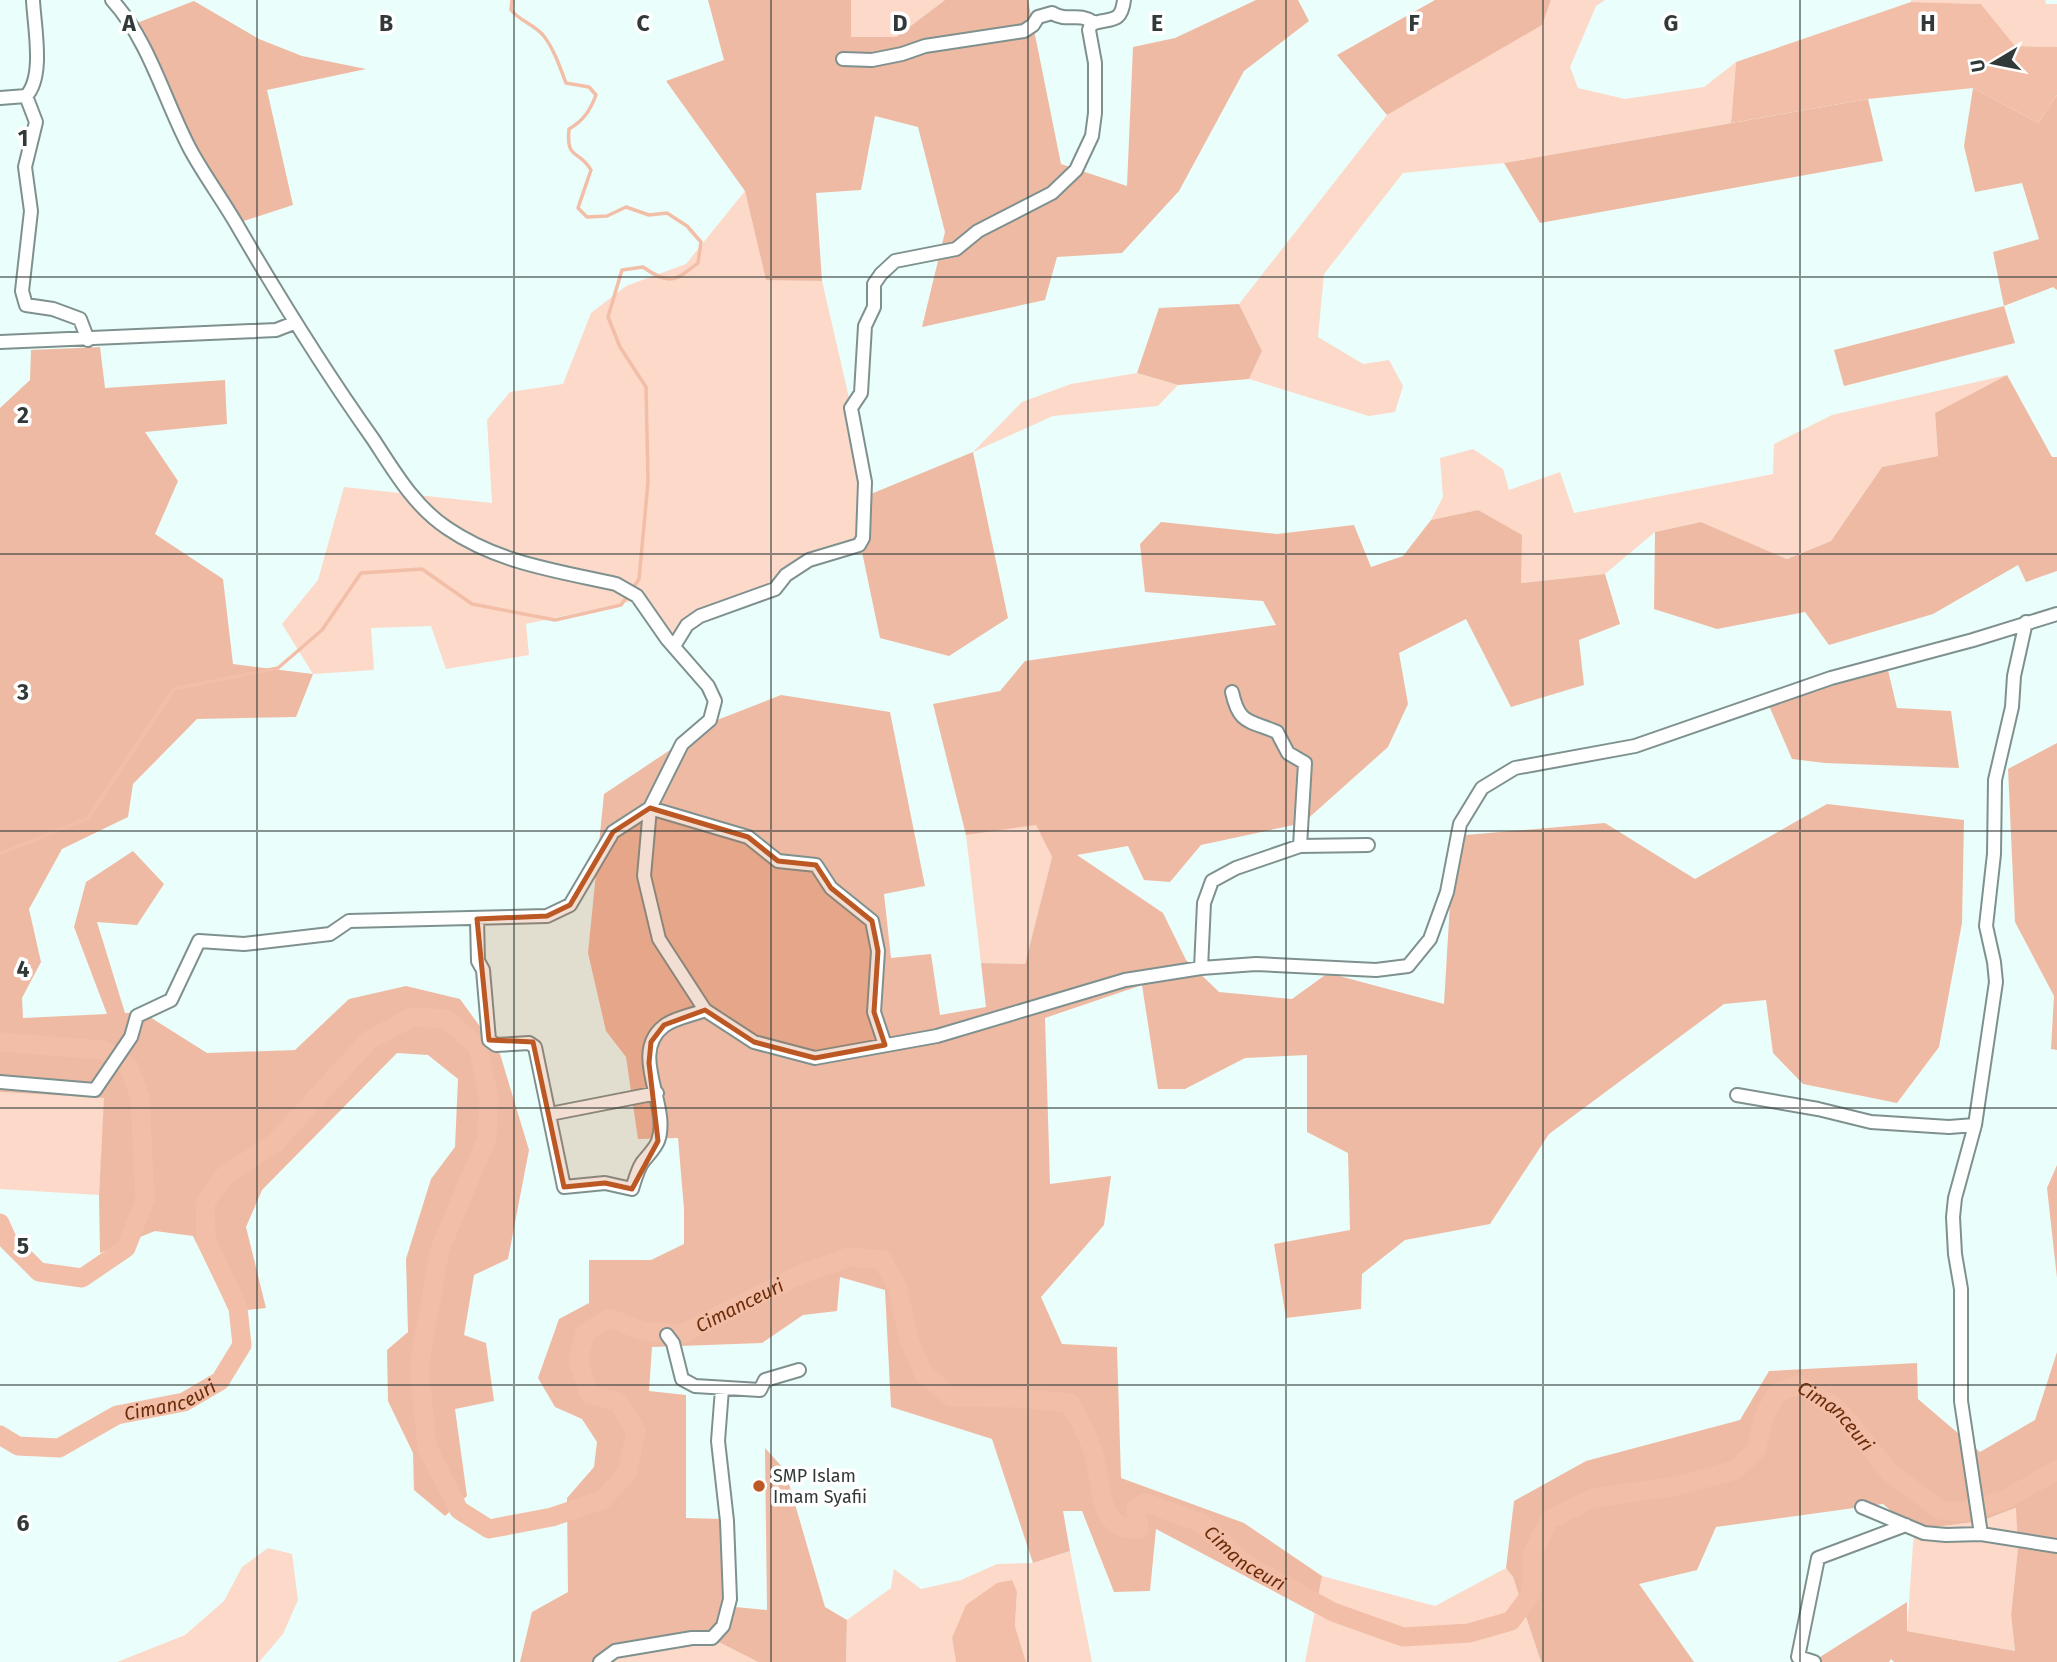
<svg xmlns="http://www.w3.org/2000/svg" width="2057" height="1662" font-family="'Fira Sans',sans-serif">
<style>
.green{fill:#fdd9c9}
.forest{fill:#efbaa3}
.water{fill:#f3bea7}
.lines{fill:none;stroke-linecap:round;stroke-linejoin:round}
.stream{stroke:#f3bea7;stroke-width:3.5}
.river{stroke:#f3bea7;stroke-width:19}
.minor-casing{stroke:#7f918f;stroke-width:16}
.minor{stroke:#fff;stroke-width:12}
.marked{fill:#bc5824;fill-opacity:0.2;stroke:#bc5824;stroke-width:5;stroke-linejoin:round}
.grid{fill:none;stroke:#323a39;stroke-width:2;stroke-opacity:0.55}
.poi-dot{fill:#bc5824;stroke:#fff;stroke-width:2.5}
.labels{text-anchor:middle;stroke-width:7;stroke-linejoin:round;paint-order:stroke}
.poi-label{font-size:18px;fill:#323a39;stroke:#fff;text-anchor:start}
.water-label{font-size:19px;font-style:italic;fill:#6a2c0a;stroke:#fff}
.grid-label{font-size:23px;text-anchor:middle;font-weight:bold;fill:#323a39;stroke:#fff;stroke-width:7;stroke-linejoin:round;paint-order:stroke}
</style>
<rect width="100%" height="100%" fill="#eafefb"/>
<path class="green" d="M 851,0 L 945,0 L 896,37 L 850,37 Z
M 1551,0 L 1605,0 L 1596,6 L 1570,67 L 1578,88 L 1625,99 L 1704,87 L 1736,62 L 1731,123 L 1504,163 L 1403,173 L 1324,274 L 1318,337 L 1363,364 L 1389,360 L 1403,386 L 1395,412 L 1369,416 L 1249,379 L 1262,351 L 1239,304 L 1387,115 L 1541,25 Z
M 1911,0 L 2045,0 L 2046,4 L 2057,4 L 2057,47 L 2015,46 L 1981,4 L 1911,2 Z
M 745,191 L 766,279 L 822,281 L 850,402 L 866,496 L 862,552 L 806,558 L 770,596 L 697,621 L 675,647 L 637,600 L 526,624 L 529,655 L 446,669 L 431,626 L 371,628 L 374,670 L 313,674 L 282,624 L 318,580 L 344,487 L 492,503 L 487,420 L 510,392 L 563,384 L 591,313 L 626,286 L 686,264 Z
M 1137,373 L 1178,385 L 1158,406 L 1053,416 L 973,452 L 1022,402 L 1071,384 Z
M 2007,375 L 1935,413 L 1938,456 L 1882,467 L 1831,541 L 1787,559 L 1701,522 L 1655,532 L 1605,574 L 1521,583 L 1478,510 L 1431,520 L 1443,497 L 1440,458 L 1473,449 L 1503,469 L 1509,490 L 1560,472 L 1574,513 L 1773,474 L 1774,444 L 1832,415 Z
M 1036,824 L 1052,857 L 1025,964 L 981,963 L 966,835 Z
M 0,1092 L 105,1098 L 99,1195 L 0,1189 Z
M 2017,1508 L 2018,1548 L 2011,1615 L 2015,1651 L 1907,1631 L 1914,1530 L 1981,1521 Z
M 268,1548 L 292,1554 L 298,1600 L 283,1634 L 259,1662 L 117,1662 L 185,1635 L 224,1601 L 242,1567 Z
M 1070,1551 L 1092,1662 L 1026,1662 L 1015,1626 L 1017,1592 L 952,1638 L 956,1662 L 846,1662 L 847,1620 L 891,1588 L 894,1569 L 921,1589 L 961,1580 L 997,1564 L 1033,1563 Z
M 1506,1568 L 1513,1577 L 1541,1662 L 1305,1662 L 1322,1576 L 1435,1606 Z
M 722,1643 L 758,1662 L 601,1662 L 613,1648 Z"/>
<path class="forest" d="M 708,0 L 851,0 L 851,37 L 896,37 L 945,0 L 1028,0 L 1061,164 L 1127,186 L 1133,47 L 1175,38 L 1256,0 L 1298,0 L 1309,21 L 1244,71 L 1179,191 L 1122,253 L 1057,257 L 1045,300 L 922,327 L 945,232 L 918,127 L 875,116 L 861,190 L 816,193 L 822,281 L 766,280 L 745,191 L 666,81 L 724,60 Z
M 1435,0 L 1551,0 L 1542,25 L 1387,115 L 1337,55 Z
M 194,1 L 259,39 L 302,56 L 366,69 L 267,90 L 293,205 L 238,223 L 176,128 L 134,24 Z
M 1973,88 L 2038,123 L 2057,95 L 2057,290 L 2053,287 L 2004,306 L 2015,343 L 1844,386 L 1834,350 L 2004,306 L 1993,252 L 2039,239 L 2022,183 L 1975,192 L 1964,146 Z
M 1868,99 L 1883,161 L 1540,223 L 1504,163 Z
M 1239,304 L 1262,351 L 1249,379 L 1178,385 L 1137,373 L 1159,308 Z
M 100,347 L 105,388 L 225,380 L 227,424 L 145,432 L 178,481 L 155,534 L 223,579 L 233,664 L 313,674 L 296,717 L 197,719 L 133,784 L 128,817 L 62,849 L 29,909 L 41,962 L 22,998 L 23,1018 L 107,1014 L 74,927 L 86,882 L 133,851 L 164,884 L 137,925 L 97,922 L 125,1013 L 142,1012 L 207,1053 L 295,1050 L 349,999 L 406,986 L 460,999 L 500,1054 L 529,1150 L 508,1259 L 474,1275 L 464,1335 L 486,1343 L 494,1401 L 455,1409 L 467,1496 L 445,1516 L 414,1490 L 413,1453 L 388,1401 L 387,1350 L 408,1332 L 406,1259 L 431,1179 L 455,1147 L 458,1079 L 428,1055 L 397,1053 L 262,1190 L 246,1227 L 266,1308 L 230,1312 L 193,1236 L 155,1231 L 100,1253 L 99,1195 L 104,1098 L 0,1092 L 0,408 L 30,380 L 31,350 Z
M 2007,375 L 2052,457 L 2057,457 L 2057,571 L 2026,582 L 2018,565 L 1933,614 L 1829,645 L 1805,612 L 1717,629 L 1654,609 L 1655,532 L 1701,522 L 1787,559 L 1831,541 L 1882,467 L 1938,456 L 1935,413 Z
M 973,452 L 1008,618 L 949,656 L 880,638 L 862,552 L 866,496 Z
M 1478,510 L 1522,535 L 1521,583 L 1605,574 L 1620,624 L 1579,640 L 1584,685 L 1511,707 L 1466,619 L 1399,653 L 1408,704 L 1388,747 L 1303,823 L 1201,845 L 1170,882 L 1144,880 L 1128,846 L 1077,855 L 1163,913 L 1186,960 L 1219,992 L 1292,999 L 1328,973 L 1444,1004 L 1454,836 L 1605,823 L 1695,879 L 1827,804 L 1964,820 L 1962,923 L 1939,1047 L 1897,1103 L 1803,1084 L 1773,1053 L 1766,1000 L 1724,1004 L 1549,1134 L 1490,1224 L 1405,1240 L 1362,1274 L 1361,1309 L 1286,1318 L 1274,1244 L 1350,1230 L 1348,1153 L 1307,1132 L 1307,1055 L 1245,1058 L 1185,1089 L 1158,1089 L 1142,985 L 1045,1018 L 1050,1184 L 1111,1176 L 1104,1225 L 1041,1297 L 1062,1344 L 1117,1347 L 1121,1478 L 1244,1523 L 1322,1576 L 1315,1613 L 1156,1529 L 1150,1591 L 1114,1592 L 1082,1511 L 1063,1511 L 1070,1551 L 1033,1563 L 992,1439 L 891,1407 L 885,1290 L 840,1277 L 837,1311 L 803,1315 L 762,1343 L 652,1347 L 649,1391 L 686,1395 L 686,1518 L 722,1519 L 735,1607 L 767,1610 L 765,1448 L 785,1470 L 825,1607 L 847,1620 L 846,1662 L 758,1662 L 721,1643 L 613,1648 L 601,1662 L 520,1662 L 532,1612 L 568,1592 L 567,1498 L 594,1467 L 597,1442 L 582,1419 L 555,1407 L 538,1378 L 559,1319 L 589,1303 L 589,1260 L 651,1260 L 684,1244 L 684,1209 L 678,1138 L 638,1139 L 626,1057 L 606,1031 L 588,953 L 604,794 L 712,722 L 781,695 L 890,712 L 925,886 L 884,894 L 891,958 L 931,954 L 940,1015 L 986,1007 L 981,963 L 1025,964 L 1052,857 L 1036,825 L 966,835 L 933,704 L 1000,691 L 1025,661 L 1276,625 L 1263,601 L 1145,592 L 1140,544 L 1161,522 L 1277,534 L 1354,525 L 1371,567 L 1403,556 L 1431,520 Z
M 1887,666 L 1897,708 L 1951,711 L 1959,768 L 1825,763 L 1792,759 L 1767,701 Z
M 2057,743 L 2057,1050 L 2051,1049 L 2054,996 L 2015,922 L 2008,769 Z
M 2057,1165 L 2057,1278 L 2047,1188 Z
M 2057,1352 L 2057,1662 L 1894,1662 L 1891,1659 L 1889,1662 L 1812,1662 L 1907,1602 L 1907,1631 L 2015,1651 L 2011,1615 L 2018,1548 L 2016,1508 L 1981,1521 L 1914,1530 L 1883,1504 L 1716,1527 L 1697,1570 L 1639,1584 L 1694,1662 L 1541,1662 L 1513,1577 L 1506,1568 L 1514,1501 L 1586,1461 L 1740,1420 L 1769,1371 L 1917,1363 L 1918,1399 L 1980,1452 L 2035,1420 Z"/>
<path class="water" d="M 1911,2 L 1981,4 L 2015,46 L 2057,47 L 2057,95 L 2038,123 L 1973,88 L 1868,99 L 1731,123 L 1736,62 Z
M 1012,1580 L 1017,1592 L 1015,1626 L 1026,1662 L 956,1662 L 952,1638 L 966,1605 L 997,1583 Z"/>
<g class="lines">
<path class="stream" d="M 512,0 L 511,10 C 520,21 533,24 543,35 C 553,47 560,67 566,83 L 589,87 L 596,95 C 590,111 583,121 569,129 C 566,161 579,149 591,170 L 578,208 L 587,217 L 607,216 L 626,207 L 649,215 L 667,213 L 687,226 L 701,242 L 698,263 C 674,282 669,285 643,267 L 622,270 L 608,317 L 620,347 L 646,387 L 648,482 L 639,579 L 633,588
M 0,854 L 88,818 L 174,689 L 278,668 L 322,630 L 361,573 L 422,569 L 472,604 L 555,620 L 621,605 L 628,595"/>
<g class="river">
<path d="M 0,1042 L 103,1050 L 129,1067 L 140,1098 L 145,1200 L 126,1248 L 82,1278 L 39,1272 L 8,1241 L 0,1223"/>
<path id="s1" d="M 0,1435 L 18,1446 L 59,1448 L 117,1415 L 184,1402 L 220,1381 L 242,1345 L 238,1308 L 206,1239 L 205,1203 L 224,1176 L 275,1143 L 369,1040 L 412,1017 L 446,1019 L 478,1046 L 489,1097 L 487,1138 L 440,1249 L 419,1366 L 427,1447 L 459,1510 L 489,1529 L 552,1517 L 602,1500 L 627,1473 L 636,1431 L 618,1402 L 589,1394 L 578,1361 L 585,1333 L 609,1318 L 643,1331 L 682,1334 L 799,1275 L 849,1257 L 882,1260 L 897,1286 L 909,1339 L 923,1373 L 951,1397 L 1017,1398 L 1070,1403 C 1077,1418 1087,1433 1092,1448 C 1103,1476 1094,1533 1139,1529 L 1136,1508 L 1146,1503 L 1202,1523 L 1242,1562 L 1333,1612 L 1403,1637 L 1469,1633 L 1511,1621 L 1531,1594 L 1532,1555 L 1549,1520 L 1593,1498 L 1677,1486 L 1735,1470 L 1756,1450 L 1764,1416 L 1777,1393 L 1799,1385 L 1839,1410 L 1890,1473 L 1941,1510 L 1961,1512 L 2004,1500 L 2057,1470"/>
</g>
<defs>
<path id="minor" d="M 112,0 C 150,42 164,100 190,149 C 204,175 222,199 237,225 C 280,299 324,370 373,439 C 394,471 414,506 447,528 C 498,563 557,571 616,584 L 637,596 L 667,639 L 708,686 L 715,701 L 710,720 L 682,744 L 650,808 L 644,876 L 659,939 L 705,1010 L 754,1042 L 815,1058 L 937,1036 L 1125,980 L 1201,968 L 1256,964 L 1376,970 L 1408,966 L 1430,939 L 1447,892 L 1460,824 L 1482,788 L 1515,768 L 1635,746 L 1831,678 L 1973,640 L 2057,614
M 843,59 L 872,60 L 902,54 L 925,46 L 1024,31 L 1033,25 L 1038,17 L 1052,13 C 1069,23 1076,11 1095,23
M 26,96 L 36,122 L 25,167 L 31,211 L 22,291 L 26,305 L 53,309 L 80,319 L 88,340
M 0,98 L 26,96 C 45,77 34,25 33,0
M 0,342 L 276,330 L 294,323
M 2026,622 L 2014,676 L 2012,707 L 1995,780 L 1994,854 L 1986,926 L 1994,962 L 1996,982 L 1975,1125 L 1955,1198 L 1953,1217 L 1955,1254 L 1961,1289 L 1961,1401 L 1981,1534 L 2057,1546
M 674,646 L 687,625 L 700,616 L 775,589 L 786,575 L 809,560 L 859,545 L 863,538 L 865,482 L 851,408 L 861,393 L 865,326 L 874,307 L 874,284 L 881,274 L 895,261 L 956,249 L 978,231 L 1052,193 L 1076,170 L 1092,136 L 1095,113 L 1095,63 L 1089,30 L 1091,24 C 1110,17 1121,25 1124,0
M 1232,692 C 1239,724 1248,720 1277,732 L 1288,753 L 1305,763 L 1300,846
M 477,919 L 478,961 L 483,970 L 489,1040 L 496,1045 L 529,1043 L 535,1047 L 564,1187 L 605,1183 L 632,1189 C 635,1180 637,1171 642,1163 C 647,1156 655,1149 658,1141 C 671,1105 628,1054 664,1026 C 674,1018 693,1015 705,1010
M 1201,968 L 1204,903 L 1212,881 L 1236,868 L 1300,846 L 1368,845
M 0,1082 L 95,1090 L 131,1037 L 137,1016 L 171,1000 L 199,941 L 244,944 L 330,934 L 349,921 L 547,916 L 570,905 L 613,832 L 650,808 L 748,837 L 778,861 L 816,865 L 831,888 L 872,921 L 878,951 L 874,1012 L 885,1045
M 1737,1095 L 1818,1109 L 1871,1122 L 1949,1127 L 1975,1125
M 550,1114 L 657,1093
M 667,1335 L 673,1343 L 682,1379 L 695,1386 L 760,1390 L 765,1380 L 799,1370
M 1862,1507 L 1924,1533 L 1946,1535 L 1981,1534
M 600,1662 L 615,1651 L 692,1638 L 712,1638 L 723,1626 L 730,1599 L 727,1521 L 718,1441 L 722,1389
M 1814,1662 L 1798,1657 L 1818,1558 L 1906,1525"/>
</defs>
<use href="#minor" class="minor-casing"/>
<use href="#minor" class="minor"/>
</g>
<path class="marked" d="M 650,808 L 748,837 L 778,861 L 816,865 L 831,888 L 872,921 L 878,951 L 874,1012 L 885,1045 L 815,1058 L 754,1042 L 705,1010 L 664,1025 L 651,1042 L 649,1063 L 658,1141 L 632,1189 L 605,1183 L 564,1187 L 533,1042 L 489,1040 L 477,919 L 547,916 L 570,905 L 613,832 Z"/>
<path class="grid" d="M 257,0 L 257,1662M 514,0 L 514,1662M 771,0 L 771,1662M 1028,0 L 1028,1662M 1286,0 L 1286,1662M 1543,0 L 1543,1662M 1800,0 L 1800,1662M 0,277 L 2057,277M 0,554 L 2057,554M 0,831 L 2057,831M 0,1108 L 2057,1108M 0,1385 L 2057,1385"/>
<circle class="poi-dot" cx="759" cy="1486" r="7"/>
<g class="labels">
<g class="poi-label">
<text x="773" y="1482">SMP Islam<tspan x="773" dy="21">Imam Syafii</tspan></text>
</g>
<g class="water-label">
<text dy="7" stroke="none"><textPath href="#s1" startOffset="1801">Cimanceuri</textPath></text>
<text dy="7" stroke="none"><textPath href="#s1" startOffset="184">Cimanceuri</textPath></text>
<text dy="7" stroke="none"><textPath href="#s1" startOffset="3290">Cimanceuri</textPath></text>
<text dy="7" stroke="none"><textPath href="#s1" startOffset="2534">Cimanceuri</textPath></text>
</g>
</g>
<g class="grid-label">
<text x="129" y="31">A</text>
<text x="386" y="31">B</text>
<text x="643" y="31">C</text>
<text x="900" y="31">D</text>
<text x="1157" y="31">E</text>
<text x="1414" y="31">F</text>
<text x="1671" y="31">G</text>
<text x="1928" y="31">H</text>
<text x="23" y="146">1</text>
<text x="23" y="423">2</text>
<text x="23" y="700">3</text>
<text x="23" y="977">4</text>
<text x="23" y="1254">5</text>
<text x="23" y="1531">6</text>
</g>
<g transform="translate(1994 63) rotate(260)" stroke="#ffffff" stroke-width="5" paint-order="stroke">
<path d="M0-5L12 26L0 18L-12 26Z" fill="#323a39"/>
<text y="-10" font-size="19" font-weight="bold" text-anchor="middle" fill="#323a39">U</text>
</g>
</svg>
